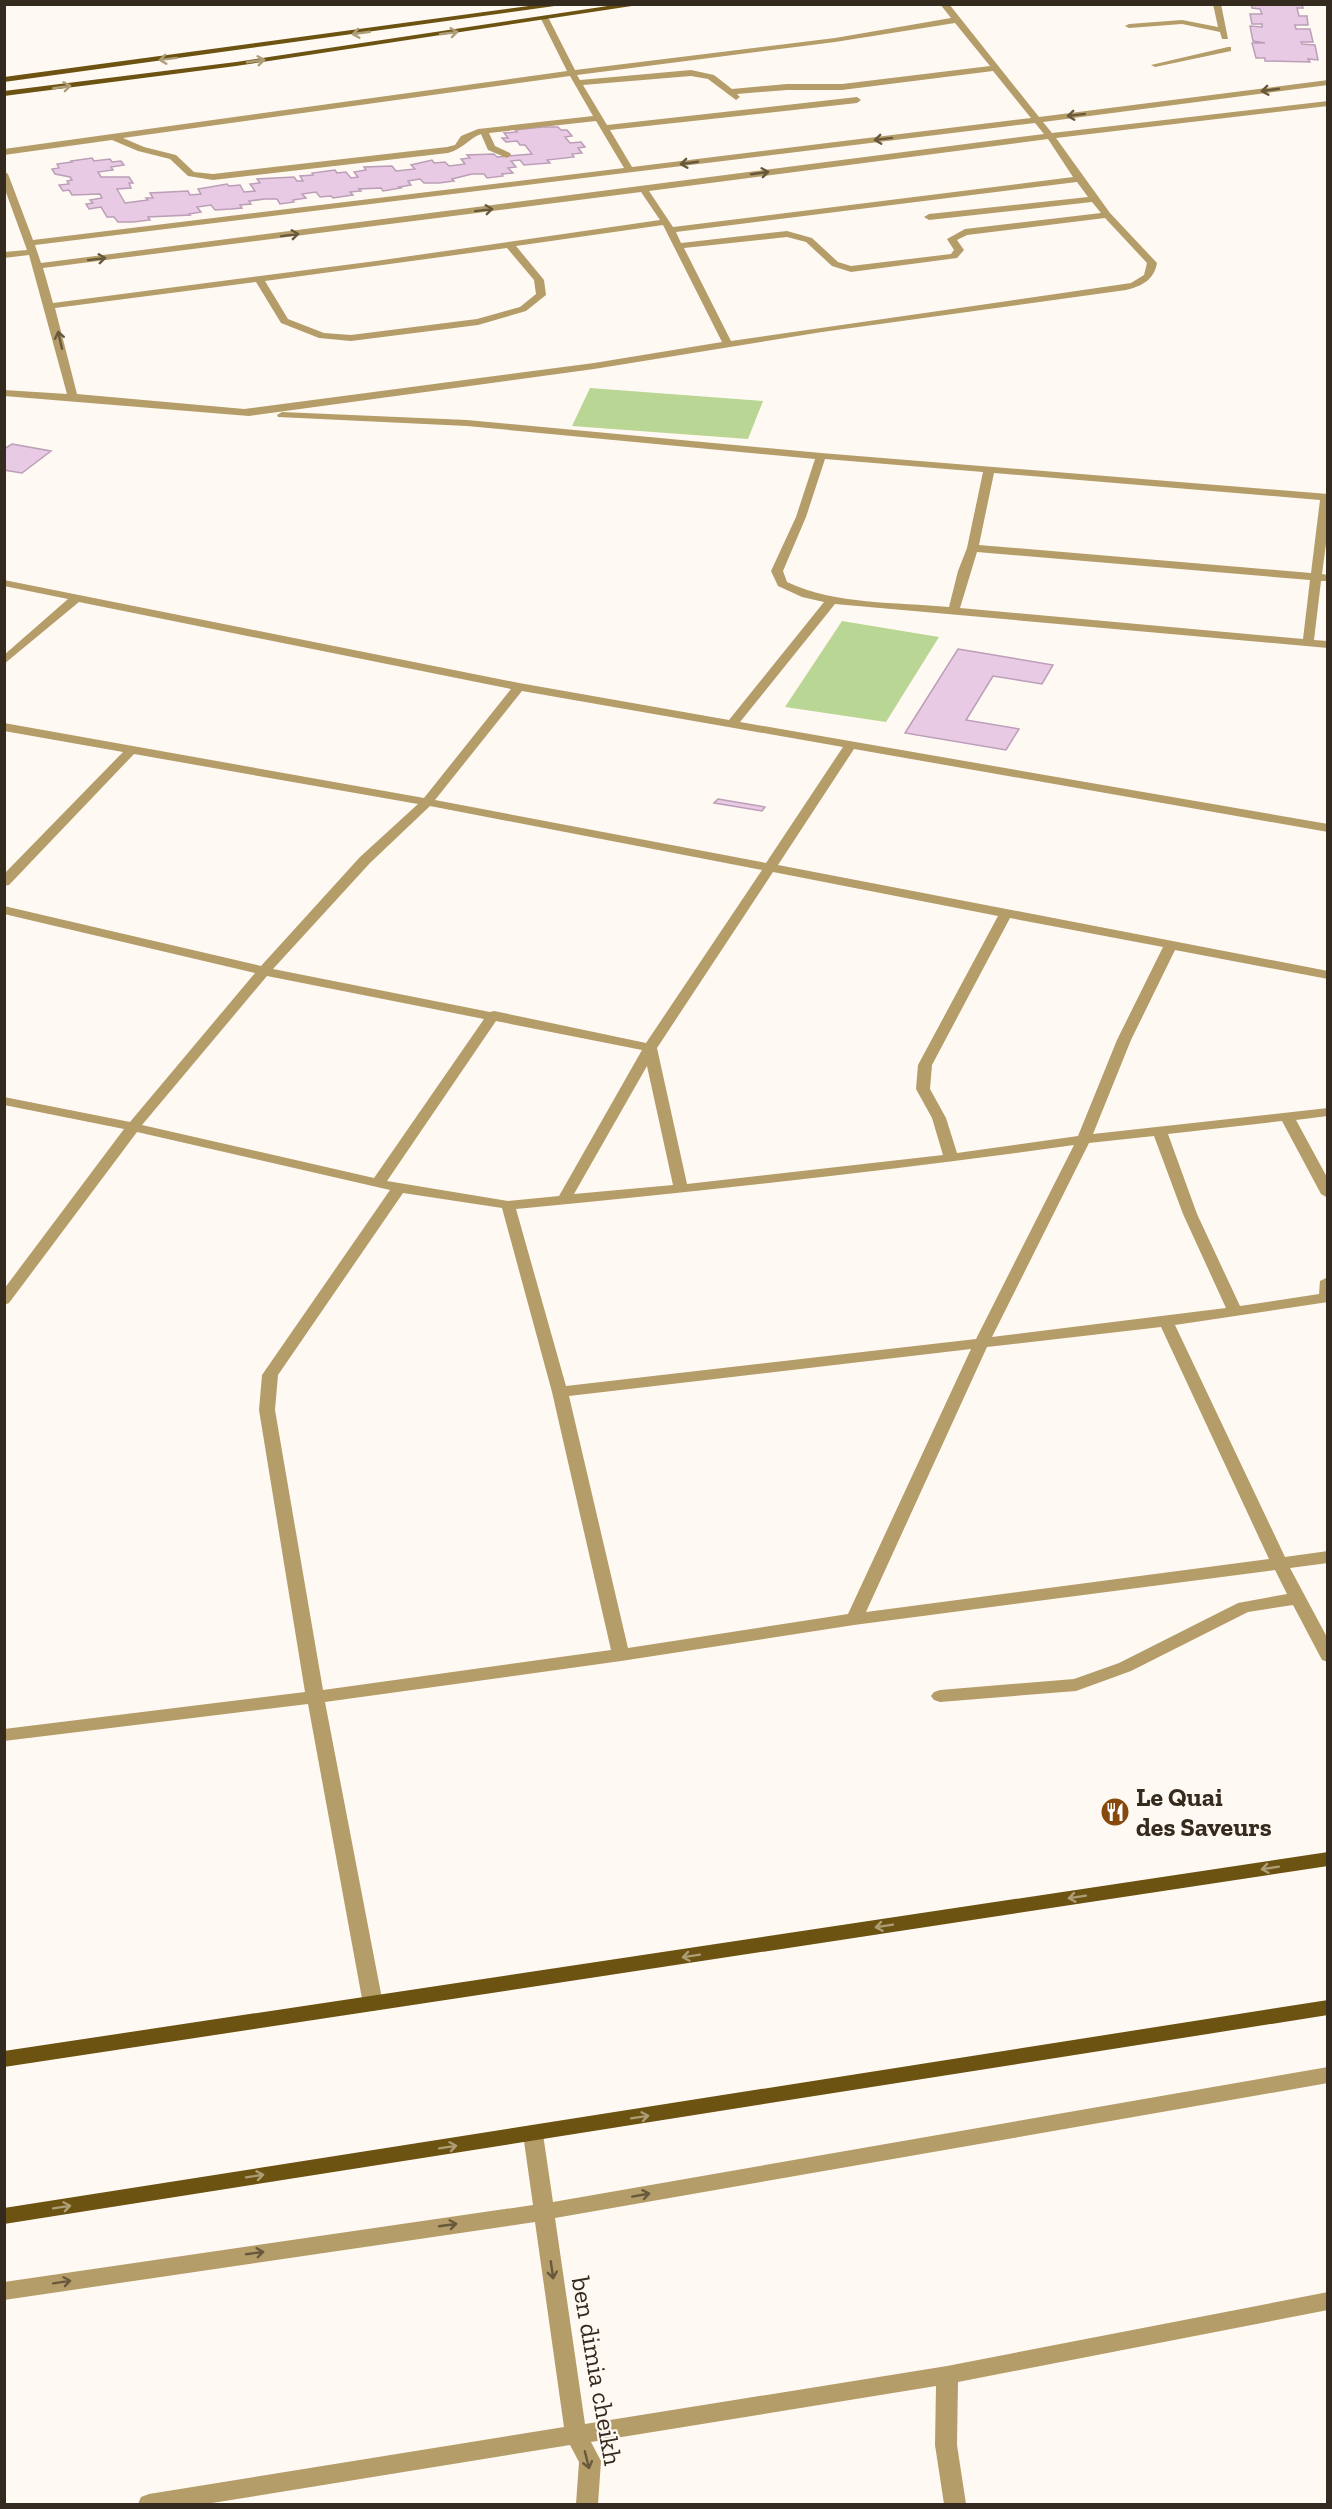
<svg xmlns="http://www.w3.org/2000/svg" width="1332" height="2509" font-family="'Zilla Slab',serif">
<rect width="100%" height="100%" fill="#fff9f3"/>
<path fill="#bad694" d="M590,388L763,401L748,439L572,426Z
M842,621L939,637L886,722L785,707Z"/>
<path fill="#e9cae4" stroke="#bb9eb7" stroke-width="1.5" d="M1251,4H1302L1303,8H1297L1299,16H1307L1308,25H1295L1296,29H1310L1313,42H1301L1302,44L1315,45L1318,60L1308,59L1310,62L1265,61V58H1256L1252,43H1265L1253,41L1250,26L1262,27V24H1252L1250,14H1262L1260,9L1252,8Z
M542,127H558L561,130H567L572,136L565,137L570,143L581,142L585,147L578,148L582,153L572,154L574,157L547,160L550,163L524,165L520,160L511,161L516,167L508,168L513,173L502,174L503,176L487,178L484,174H472L452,179L454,181L439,183H424L420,179L408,181L411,185L399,187L401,188L383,191L381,188L359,189L361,191L350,192L353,195L333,198L331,196L320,197L316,192L302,194L306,198L293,200L294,202L280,204L277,199H265L249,201L251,204L240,205L242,208L231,209L215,210L211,205L197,207L201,212L189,214L190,215L148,217L150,220L133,222H118L114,217H107L101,207L89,209L86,204L93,203L90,200L102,198L100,194L72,195L69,190L63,191L59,185L69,184L67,181L72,180L70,177L55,174L52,169L59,168L57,164L72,162L71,161L92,158L94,161L110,159L112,162L121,161L124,165L111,167L113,170L98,172L101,177H129L133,183H129L131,188L117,189L125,203L148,200L146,198H153L150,193L188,191L190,195L201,194L198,189L227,184L229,186L240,185L244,192L255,191L250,184L260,183L257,179L294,177L297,181H303L300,176L313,175L312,173L335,170L337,173L346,172L351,178L358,177L354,172L366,170L364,167L392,166L396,171L415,169L411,165L432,160L434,163L445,162L449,166L465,164L461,159L470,158L467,155L494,154L497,157L532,154L525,145H520L517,141L506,142L502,138H508L504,133L517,132L515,130Z
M12,444L51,451L22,473L4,470V449Z
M958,649L1053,665L1042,684L993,676L966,720L1019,729L1006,750L905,733Z
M718,799L765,807L762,811L714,803Z"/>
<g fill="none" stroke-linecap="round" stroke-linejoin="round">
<path fill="#b59d69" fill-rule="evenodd" d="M940,4H949L1039,117L1328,80V85L1043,122L1052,133L1328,101V106L1056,138L1110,213L1157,263C1154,280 1142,286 1126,290L822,332L594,369L249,416L4,396V390L67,394L29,255L4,258V252L27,250L4,187V171L8,174L33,240L624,168L596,121L489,133L495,146L510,153L511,155L507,158L488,150L481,134C468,139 463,149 448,153L213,180L188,176L170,159L138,151L112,140L4,155V149L567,71L541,19L545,17L549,19L575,70L835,38L951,18ZM955,23L990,66L842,84H787L732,89L714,75L691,70L580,80L577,75L835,42ZM993,71L1031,118L632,167L610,130L857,103L861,100L857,97L607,125L583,85L691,76L708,79L736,100L740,97L737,94L787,90H842ZM570,76L593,116L478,129L461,136L455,145L447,147L213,174L194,172L176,155L144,147L123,138ZM1035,123L1044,134L41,263L35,245ZM1048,139L1073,177L673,227L649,191ZM1077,182L1088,197L929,214L924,217L929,220L1092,202L1101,213L965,229L947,239L954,250L951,254L851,266L838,262L812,238L787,231L681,243L676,232ZM641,192L660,220L376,261L53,303L43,268ZM1105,218L1147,263L1144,275L1131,283L731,341L684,248L787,237L806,242L832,266L851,272L957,258L964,250L957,240L967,235ZM663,225L722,342L594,363L244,409L77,394L55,308L256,282L281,323L319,338L351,341L478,325L526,311L546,295L544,280L516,246ZM507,248L534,280L536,294L520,307L477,319L351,335L324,333L288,319L265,281Z
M1213,4H1221L1228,39H1222L1220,32L1182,24L1129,28L1125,26L1129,24L1182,20L1218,27Z
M1228,47H1231V51L1155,67L1151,65Z
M282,412L467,420L821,453L1328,494V529L1322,574L1328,575V581H1321L1314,640L1328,641V648L835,604L740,722L1328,824V832L854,749L778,865L1328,971V979L1175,950L1131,1040L1093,1134L1328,1108V1116L1296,1120L1328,1179V1198L1321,1194L1282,1121L1168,1134L1197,1214L1240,1306L1319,1294L1320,1281L1328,1277V1302L1175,1325L1285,1557L1328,1551V1563L1290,1568L1328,1639V1662L1322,1660L1293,1605L1248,1612L1131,1671L1076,1691L940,1702L934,1700L931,1696L934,1692L940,1690L1074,1679L1119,1663L1238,1603L1287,1594L1275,1570L854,1625L621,1661L325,1702L383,2004L380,2009L373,2011L366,2009L363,2004L308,1704L4,1741V1729L305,1692L259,1410L262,1375L390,1190L137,1132L9,1303L4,1305V1289L124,1129L4,1105V1097L130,1122L255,973L4,914V906L261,966L360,857L418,804L134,754L9,885L4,886V874L123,752L4,731V723L424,798L511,689L79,602L4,664V655L68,599L4,586V580L519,683L729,720L824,602L802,597L778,586L771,571L796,517L815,459L467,426L278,417L277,415ZM825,459L983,472L967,548L958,571L949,607C896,602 836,605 787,582L783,571L806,517ZM994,473L1320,500L1311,573L979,545ZM977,552L1310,580L1303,639L960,608ZM522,691L843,747L766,863L435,800ZM430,806L762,870L646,1043L494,1011L490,1012L273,969L370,863ZM773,872L998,916L918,1065L916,1089L932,1118L943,1155L687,1184L657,1048ZM1010,918L1163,947L1117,1040L1078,1136L957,1153L946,1118L930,1089L932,1065ZM267,976L484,1019L374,1178L142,1125ZM496,1021L642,1050L559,1196L508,1201L387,1181ZM647,1066L673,1185L574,1194ZM1154,1136L1183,1214L1226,1308L992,1337L1089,1143ZM1074,1145L976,1339L566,1386L516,1209C703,1191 889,1171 1074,1145ZM403,1193L502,1208L552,1392L611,1650L323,1690L275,1410L278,1375ZM1161,1327L1269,1559L866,1612L987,1347ZM971,1349L848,1614L628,1648L569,1396Z
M1328,2067V2083L555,2218L585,2424L947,2366L1328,2292V2310L958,2382L957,2445L966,2504H944L935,2445L936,2386L591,2442L601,2461L598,2504H576L579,2462L570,2445L206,2504H138L141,2497L149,2494L564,2427L535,2222L4,2300V2282L533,2205L523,2134L526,2128L533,2126L540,2128L543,2134L553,2202Z"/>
<path fill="#6c5312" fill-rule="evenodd" d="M544,4H569L4,82V77Z
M621,4H645L236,66L4,96V91L236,62Z
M1328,1852V1866L4,2067V2051Z
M1328,2000V2015L4,2224V2208Z"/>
</g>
<defs><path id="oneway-shaft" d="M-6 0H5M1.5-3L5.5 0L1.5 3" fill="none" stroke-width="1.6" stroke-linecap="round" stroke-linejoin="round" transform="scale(1.5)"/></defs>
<g stroke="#ae9e77">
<use href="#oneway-shaft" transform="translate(361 33) rotate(172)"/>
<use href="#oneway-shaft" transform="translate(449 33) rotate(-8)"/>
<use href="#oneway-shaft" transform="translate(168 59) rotate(173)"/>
<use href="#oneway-shaft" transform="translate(256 61) rotate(-8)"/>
<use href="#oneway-shaft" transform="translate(62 87) rotate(-8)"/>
<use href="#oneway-shaft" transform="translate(1270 1868) rotate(171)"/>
<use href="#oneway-shaft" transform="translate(1077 1897) rotate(171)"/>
<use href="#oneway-shaft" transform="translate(884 1926) rotate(171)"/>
<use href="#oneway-shaft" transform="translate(691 1956) rotate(171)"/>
<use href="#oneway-shaft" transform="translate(640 2117) rotate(-9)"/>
<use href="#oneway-shaft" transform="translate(448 2147) rotate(-9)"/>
<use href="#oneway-shaft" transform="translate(255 2176) rotate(-9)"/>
<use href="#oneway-shaft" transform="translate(62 2207) rotate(-9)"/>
</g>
<g stroke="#68583c">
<use href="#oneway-shaft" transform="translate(1270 90) rotate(172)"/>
<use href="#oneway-shaft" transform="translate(1076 115) rotate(173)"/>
<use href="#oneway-shaft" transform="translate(883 139) rotate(173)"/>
<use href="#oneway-shaft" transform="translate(689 163) rotate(172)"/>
<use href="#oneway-shaft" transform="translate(760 173) rotate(-8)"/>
<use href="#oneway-shaft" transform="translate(484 210) rotate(-7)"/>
<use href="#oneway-shaft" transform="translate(290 235) rotate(-7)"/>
<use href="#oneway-shaft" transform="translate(97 259) rotate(-7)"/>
<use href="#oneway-shaft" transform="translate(60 340) rotate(-103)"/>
<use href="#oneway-shaft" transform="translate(641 2195) rotate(-10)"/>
<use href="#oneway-shaft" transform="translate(448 2225) rotate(-8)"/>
<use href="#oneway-shaft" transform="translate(255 2253) rotate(-8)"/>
<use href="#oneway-shaft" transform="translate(552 2270) rotate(82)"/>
<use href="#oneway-shaft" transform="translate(62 2282) rotate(-9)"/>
<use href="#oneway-shaft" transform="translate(587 2460) rotate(76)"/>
</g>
<defs>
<g id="restaurant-disc" transform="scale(1.5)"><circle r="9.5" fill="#87490b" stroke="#fff9f3"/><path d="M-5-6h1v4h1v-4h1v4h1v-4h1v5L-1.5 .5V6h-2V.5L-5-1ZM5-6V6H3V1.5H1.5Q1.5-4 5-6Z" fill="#fff"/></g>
</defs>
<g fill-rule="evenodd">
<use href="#restaurant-disc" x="1115" y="1812"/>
</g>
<g text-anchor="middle" stroke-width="4.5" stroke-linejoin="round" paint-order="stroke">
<g font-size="26" font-weight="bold" fill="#342a1e" stroke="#fff9f3" text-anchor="start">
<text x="1136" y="1806">Le Quai<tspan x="1136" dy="30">des Saveurs</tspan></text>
</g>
<g font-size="26" fill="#342a1e" stroke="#fff9f3">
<text transform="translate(597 2371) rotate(80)" y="9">ben dimia cheikh</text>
</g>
</g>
<rect width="1332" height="2509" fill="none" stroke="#342a1e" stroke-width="12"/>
</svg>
